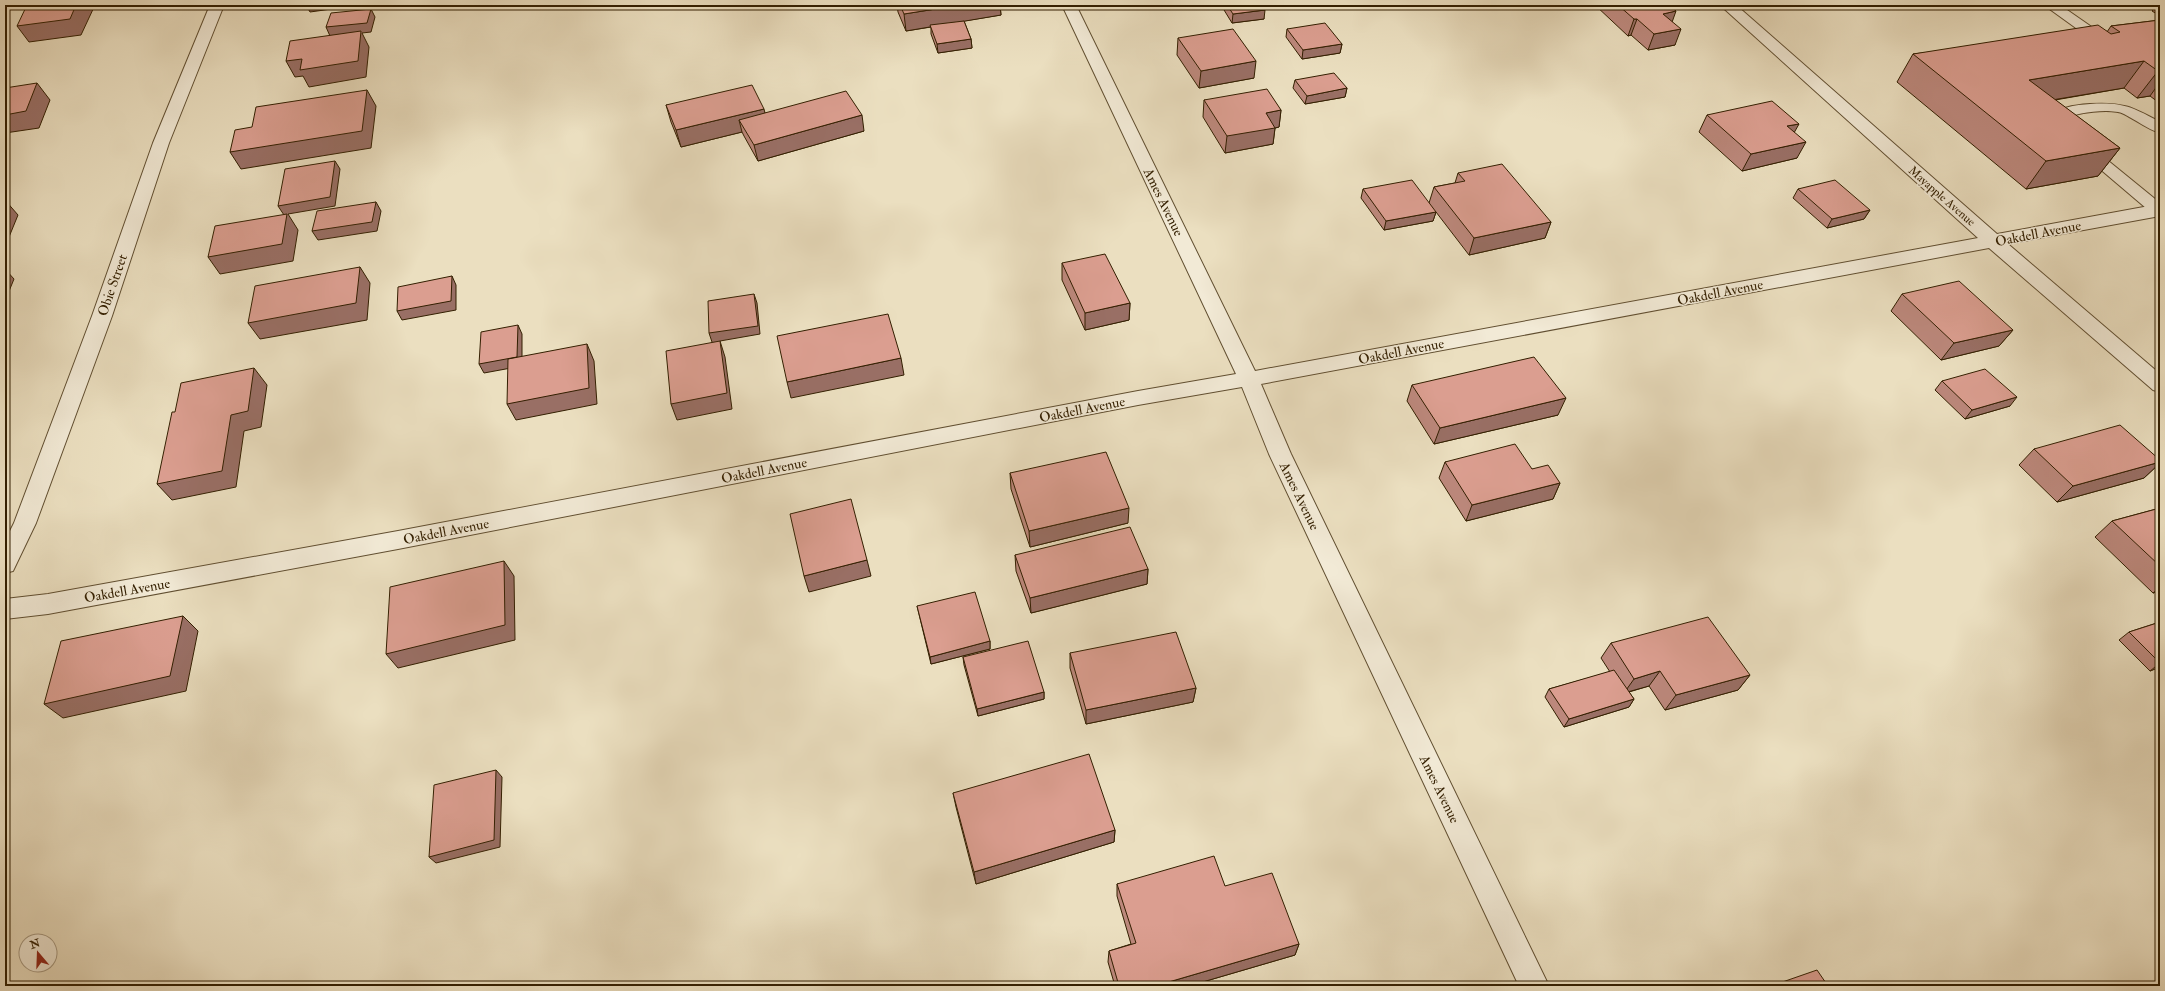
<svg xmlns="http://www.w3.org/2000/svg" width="2165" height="991" font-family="'IM FELL Double Pica',serif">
<rect width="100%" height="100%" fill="#ebdfc0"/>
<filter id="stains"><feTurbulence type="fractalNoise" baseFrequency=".005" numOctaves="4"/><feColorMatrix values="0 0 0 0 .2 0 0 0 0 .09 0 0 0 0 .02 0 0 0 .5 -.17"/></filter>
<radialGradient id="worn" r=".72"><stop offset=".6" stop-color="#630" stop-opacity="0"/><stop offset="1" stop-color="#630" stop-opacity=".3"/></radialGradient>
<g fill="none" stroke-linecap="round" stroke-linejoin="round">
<g stroke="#614f31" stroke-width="2">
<path id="service" d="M2044,5H2060L2096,30L2158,40L2160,42V52L2149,46L2087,36Z
M2090,104C2123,102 2132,107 2160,122V133C2147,129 2136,120 2124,114C2111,108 2075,112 2063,120L2067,128L2064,131H2054L2048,119C2056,107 2076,105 2090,104Z
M2085,144L2090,146L2160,203V215L2153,214L2080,152L2077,149L2080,146Z"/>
</g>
<g stroke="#614f31" stroke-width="2">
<path id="minor" d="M210,5H224L169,143L112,316L36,523L13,571L5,573V541L14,523L92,316L153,143Z
M1062,5H1076L1255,371L1978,238L1720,5H1736L1997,234L2160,204V216L2008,244L2160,374V392L2153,390L1989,248L1261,384L1291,454L1549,986H1519L1269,454L1242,387L1138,405L398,549L48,614L5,619V599L48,594L398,531L1138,391L1236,374Z"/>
</g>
<use href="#service" fill="#f2ead6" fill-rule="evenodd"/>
<use href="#minor" fill="#f2ead6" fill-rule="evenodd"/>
</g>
<path fill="#bc887c" stroke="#331f01" d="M897,5H1002H1000L1001,15L964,21L971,39L972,48L938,53L931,34V27L906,31L898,12Z
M1221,5H1268L1262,6L1264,19L1232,23Z
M1595,5H1669L1672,21L1675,45L1648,50L1631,35L1628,36Z
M2157,5H2160V16L2152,11Z
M2160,20V102H2158L2150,96L2137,98L2124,88L2055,100L2120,148L2098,176L2026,189L1897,82L1913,54L2107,32L2111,26Z
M1287,29L1342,44L1340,53L1302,59L1286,37Z
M1178,38L1254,78L1199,88L1177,55Z
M1295,80L1347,88L1345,97L1305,104L1293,88Z
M1204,100L1281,110L1279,127L1275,128L1273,144L1225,153L1203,117Z
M666,105L765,113L864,131L758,161L744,136L742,132L681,147L671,122Z
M1707,115L1794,132L1797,158L1742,171L1699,132Z
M1458,173L1551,222L1545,238L1469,255L1436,212L1433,221L1384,230L1361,198L1363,189L1429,203L1434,187L1455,183Z
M1798,189L1870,210L1864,219L1827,228L1793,198Z
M1062,263L1130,303L1129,320L1085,330L1062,280Z
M1902,294L2013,330L1999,346L1941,360L1891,311Z
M1942,381L2010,406L1965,419L1935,390Z
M1412,385L1558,415L1434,444L1407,401Z
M2034,449L2160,460V463L2144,478L2057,502L2019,465Z
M1445,462L1532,469L1560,483L1553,499L1466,521L1439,478Z
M1010,473L1128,523L1030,547L1011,489Z
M2160,508V591L2153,593L2095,537L2112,521Z
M1015,555L1148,569L1147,584L1031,613L1016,571Z
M917,606L990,641V649L931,664Z
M2160,622V667L2150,671L2119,640L2129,632Z
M1611,643L1750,675L1738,690L1665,710L1649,686L1629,692L1634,699L1629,707L1564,727L1545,697L1549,689L1610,672L1601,658Z
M1070,653L1196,688L1193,702L1086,724L1070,668Z
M963,657L1044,692V699L978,716L964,665Z
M953,793L1115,830L1114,842L976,884L956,807Z
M1117,884L1225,886L1299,944L1295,955L1189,986H1115L1108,962L1109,951L1131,944L1117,896Z"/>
<path fill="#996f65" stroke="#331f01" d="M5,5H12L5,20Z
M76,5H95L81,35L29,42L17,26Z
M306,5H360L310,12Z
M961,5H1002H1000L1001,15L906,31L904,14Z
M371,9L375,17L371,32L362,33L369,47L366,77L309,87L303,76L295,77L286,61L330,36L326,27Z
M1265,10L1264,19L1232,23L1233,14Z
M1676,11L1670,28L1663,14Z
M1634,19H1637L1631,35L1628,36Z
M1681,29L1675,45L1648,50L1654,34Z
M971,39L972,48L938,53L937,44Z
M1342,44L1340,53L1302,59L1303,50Z
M1256,61L1254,78L1199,88L1201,71Z
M2144,61L2124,88L2010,107L2029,80Z
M2160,70V82L2150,96L2137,98L2158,71Z
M37,83L50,100L39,128L5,133V115Z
M1347,88L1345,97L1305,104L1307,96Z
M367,90L376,106L371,148L241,169L230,152Z
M764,109L768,125L739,120L742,132L681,147L676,130Z
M1281,110L1279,127L1275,128L1273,144L1225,153L1227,136L1266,113Z
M862,115L864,131L758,161L754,145Z
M1799,124L1790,140L1787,126Z
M1806,142L1797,158L1742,171L1751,154Z
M2120,148L2098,176L2026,189L2046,161Z
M335,161L340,169L335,206L288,214L298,230L293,261L220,274L208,257L284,215L278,206Z
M5,200L18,215L9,237L5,238Z
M376,202L381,211L377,231L318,240L312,231Z
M1870,210L1864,219L1827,228L1832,219Z
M1436,212L1433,221L1384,230L1386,221Z
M1551,222L1545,238L1469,255L1474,238Z
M360,267L370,283L367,320L260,339L248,323Z
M5,269L14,279L5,301Z
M452,276L456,285V310L402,320L397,311Z
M754,294L757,303L760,334L720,341L725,357L732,409L677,420L671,404L712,342L709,333Z
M1130,303L1129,320L1085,330V313Z
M518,325L522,334V366L484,373L479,364Z
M2013,330L1999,346L1941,360L1954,343Z
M587,344L594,361L597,404L516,420L507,404Z
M901,358L904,375L791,398L787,382Z
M254,368L267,385L261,427L244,431L236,487L172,500L157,484L231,415Z
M2017,397L2010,406L1965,419L1972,410Z
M1566,398L1558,415L1434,444L1440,428Z
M2160,462V463L2144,478L2057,502L2073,486Z
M1560,483L1553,499L1466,521L1472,505Z
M1129,508L1128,523L1030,547L1029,531Z
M867,560L871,576L809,592L804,576Z
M504,561L514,576L515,640L398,668L386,654Z
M1148,569L1147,584L1031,613L1030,598Z
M2160,587V591L2153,593Z
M183,616L198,631L186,691L63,718L44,704Z
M990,641V649L931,664L930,657Z
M2160,663V667L2150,671Z
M1660,671L1649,686L1624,693L1634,679Z
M1750,675L1738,690L1665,710L1676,695Z
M1196,688L1193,702L1086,724V710Z
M1044,692V699L978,716L977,709Z
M1634,699L1629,707L1564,727L1569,719Z
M496,770L502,777L500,847L436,863L429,857Z
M1115,830L1114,842L976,884L974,872Z
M1299,944L1295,955L1189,986H1155Z"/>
<path fill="#db9e90" stroke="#331f01" d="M27,5H76L70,19L17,26Z
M900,5H961L904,14Z
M1227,5H1261L1265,10L1233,14Z
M1618,5H1669L1676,11L1663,14L1681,29L1654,34L1637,19H1634Z
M371,9L367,23L326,27L331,13Z
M2160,20V70L2158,71L2144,61L2029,80L2120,148L2046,161L1913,54L2098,25L2111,34L2120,32L2111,26Z
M964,21L971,39L937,44L930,25Z
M1325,23L1342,44L1303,50L1287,29Z
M1233,29L1256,61L1201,71L1178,38Z
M361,31L358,61L300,70L302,59L286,61L290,41Z
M1334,73L1347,88L1307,96L1295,80Z
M37,83L26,111L5,115V88Z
M752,85L764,109L676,130L666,105Z
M1267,89L1281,110L1266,113L1275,128L1227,136L1204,100Z
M367,90L362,131L230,152L235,130L252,127L256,107Z
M846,91L862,115L754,145L739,120Z
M1772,101L1799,124L1787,126L1806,142L1751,154L1707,115Z
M335,161L330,197L278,206L285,169Z
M1502,164L1551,222L1474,238L1434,187L1465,181L1458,173Z
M1412,180L1436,212L1386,221L1363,189Z
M1835,180L1870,210L1832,219L1798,189Z
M376,202L372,222L312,231L317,211Z
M287,214L282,244L208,257L215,226Z
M1105,254L1130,303L1085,313L1062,263Z
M360,267L356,303L248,323L255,286Z
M452,276L451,301L397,311L398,287Z
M1959,281L2013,330L1954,343L1902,294Z
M754,294L758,326L709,333L708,301Z
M888,314L901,358L787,382L777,336Z
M518,325L517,357L479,364L481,332Z
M720,341L727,393L671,404L666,351Z
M587,344L589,388L507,404L508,359Z
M1534,357L1566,398L1440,428L1412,385Z
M254,368L248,411L231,415L222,471L157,484L172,412H175L181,383Z
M1985,369L2017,397L1972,410L1942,381Z
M2120,425L2160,460V462L2073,486L2034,449Z
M1515,444L1532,469L1548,465L1560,483L1472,505L1445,462Z
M1106,452L1129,508L1029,531L1010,473Z
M851,499L867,560L804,576L790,514Z
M2160,508V566L2112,521Z
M1130,527L1148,569L1030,598L1015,555Z
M504,561L505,625L386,654L390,587Z
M975,592L990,641L930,657L917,606Z
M183,616L170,676L44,704L61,641Z
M1708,617L1750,675L1676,695L1660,671L1634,679L1611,643Z
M2160,622V663L2129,632Z
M1176,632L1196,688L1086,710L1070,653Z
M1028,641L1044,692L977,709L963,657Z
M1614,670L1634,699L1569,719L1549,689Z
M1089,754L1115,830L974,872L953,793Z
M496,770L494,840L429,857L434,785Z
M1214,856L1225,886L1272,873L1299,944L1155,986H1119L1109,951L1136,943L1117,884Z
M1817,970L1828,986H1771Z
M1845,984L1847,986H1839Z"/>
<g text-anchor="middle" stroke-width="3" stroke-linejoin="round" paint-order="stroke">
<g font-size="12" fill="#331f01" stroke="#f2ead6">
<text transform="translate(1942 196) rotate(41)" y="4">Mayapple Avenue</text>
</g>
<g font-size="14" fill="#331f01" stroke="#f2ead6">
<text transform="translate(1164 202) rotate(64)" y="5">Ames Avenue</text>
<text transform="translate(2038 233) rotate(-11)" y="5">Oakdell Avenue</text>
<text transform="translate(112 285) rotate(-71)" y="5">Obie Street</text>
<text transform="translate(1720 292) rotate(-11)" y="5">Oakdell Avenue</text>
<text transform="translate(1401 351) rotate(-11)" y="5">Oakdell Avenue</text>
<text transform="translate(1082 409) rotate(-11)" y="5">Oakdell Avenue</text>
<text transform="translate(764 470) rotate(-11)" y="5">Oakdell Avenue</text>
<text transform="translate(1300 496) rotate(64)" y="5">Ames Avenue</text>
<text transform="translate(446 531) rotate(-11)" y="5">Oakdell Avenue</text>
<text transform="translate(127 590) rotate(-10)" y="5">Oakdell Avenue</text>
<text transform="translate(1440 789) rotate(64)" y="5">Ames Avenue</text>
</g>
</g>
<rect width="2165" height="991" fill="none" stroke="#ebdfc0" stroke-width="20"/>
<rect x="6" y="6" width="2153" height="979" fill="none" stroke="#331f01" stroke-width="2"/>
<rect x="10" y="10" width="2145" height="971" fill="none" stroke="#331f01"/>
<g transform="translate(38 953) rotate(341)"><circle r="19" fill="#f2ead6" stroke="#a69981"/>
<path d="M0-3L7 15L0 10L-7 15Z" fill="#8f2418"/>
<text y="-6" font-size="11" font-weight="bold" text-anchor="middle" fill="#331f01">N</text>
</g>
<rect width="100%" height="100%" filter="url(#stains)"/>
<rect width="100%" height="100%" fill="url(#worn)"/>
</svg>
